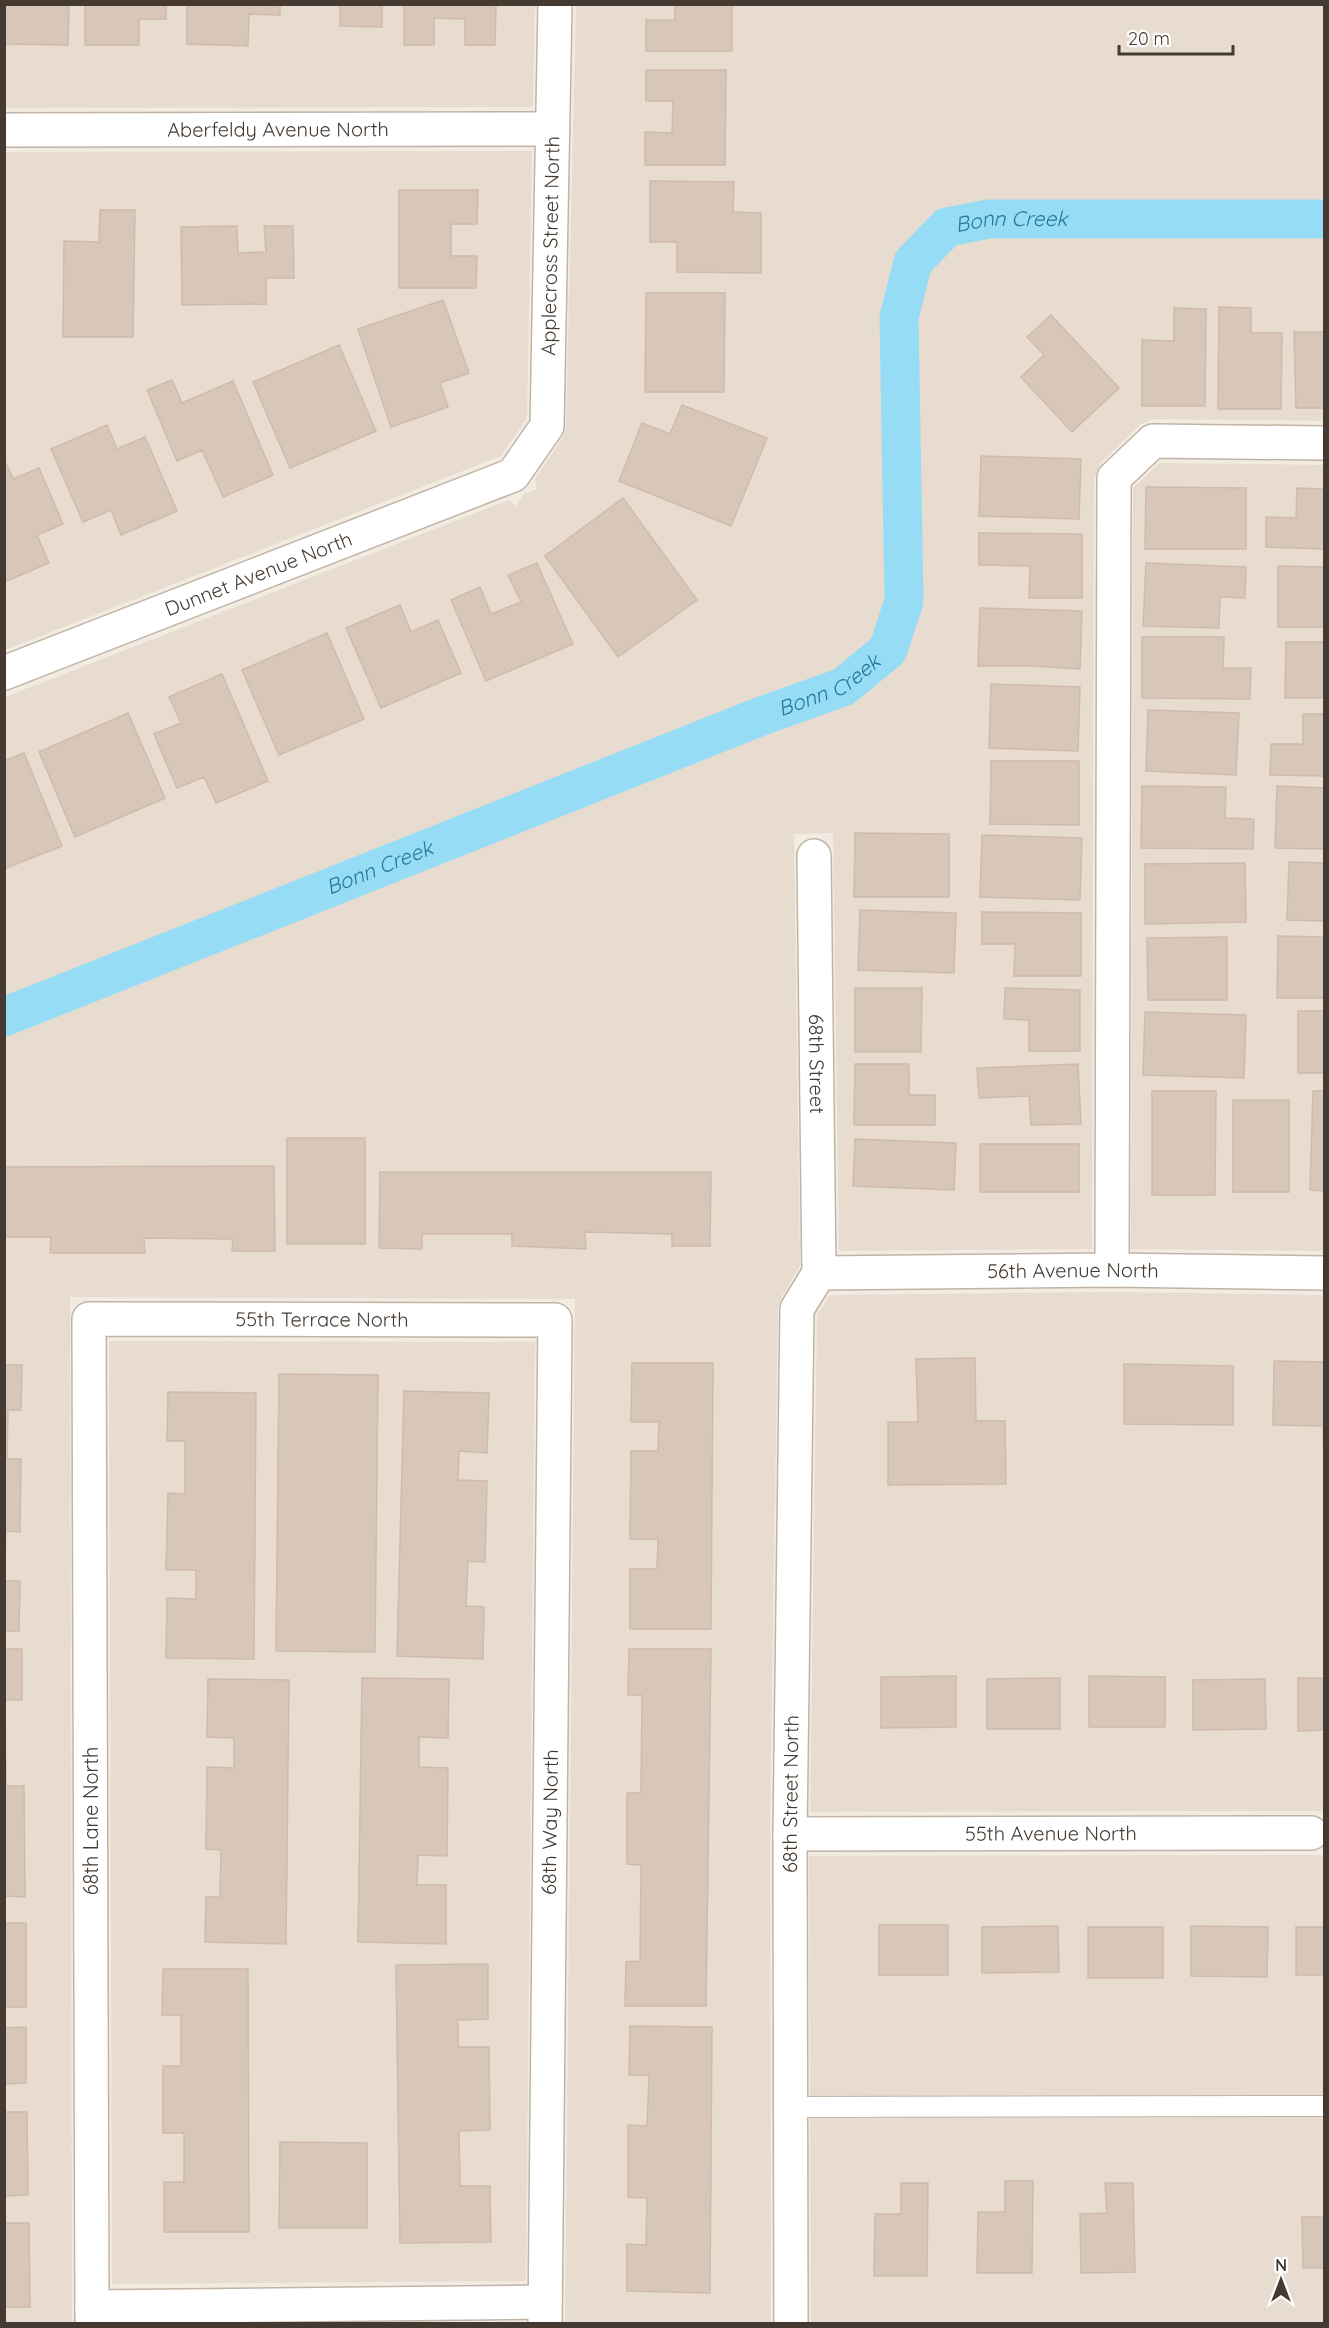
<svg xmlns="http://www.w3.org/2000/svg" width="1329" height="2328" font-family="Quicksand,sans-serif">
<rect width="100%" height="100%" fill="#f2ebe1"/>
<path fill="#e7dccf" d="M4,5H535L533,107L5,108Z
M576,5H1324V421L1153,419L1141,424L1102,461L1094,478L1092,1249L839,1251L833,833L794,834L800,1266L782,1296L778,1308L770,1812L771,2323H565L575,1299L70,1297L72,2323L5,2324V697L509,500L516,506L524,494L537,489L535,479L562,439L566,426Z
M532,151L527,418L501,456L5,650V152Z
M1160,463L1324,465V1251L1131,1249L1133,488Z
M1111,1292L1324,1295V1811L810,1812L817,1315L830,1295Z
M109,1341L535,1342L526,2281L112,2284Z
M1324,1855V2323H811L809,1856Z"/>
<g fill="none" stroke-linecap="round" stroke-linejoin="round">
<path stroke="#97dcf5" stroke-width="39" id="s1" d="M4,1017L759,717L843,687L888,650L904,601L899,317L913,262L947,227L989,219H1324"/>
</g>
<path fill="#d8c7b9" stroke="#d0bba9" stroke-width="1.5" d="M4,4H69L68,45L4,44Z
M85,4H166V19H139V45H85Z
M187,4H280V15L249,14L248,46L187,44Z
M340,4H382V27L340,26Z
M404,4H496L495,45H465V19L434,18V45H404Z
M675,4H732V51H646V20H675Z
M646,70H726L725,165H645V132L672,133L673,101H646Z
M650,181L734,182L733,212L761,213V273L677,272V242H650Z
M399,190H478L477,224H451V256H477L476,288H399Z
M100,210H135L133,337H63L64,241L99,242Z
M237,226L238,253L266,252L264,226H293L294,278H266V304L182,305L181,227Z
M646,293H725L724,392H645Z
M443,300L469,373L440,383L448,407L391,427L358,329Z
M1219,307L1251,308V333H1282L1281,409H1218Z
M1174,308L1206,309L1205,406H1142V340L1174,341Z
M1051,315L1119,388L1072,432L1021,377L1044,355L1027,337Z
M1294,332H1324V408H1296Z
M339,345L376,431L290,468L253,382Z
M172,380L182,403L233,381L273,475L223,497L202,450L177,461L147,390Z
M682,405L767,438L731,526L619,481L642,423L670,434Z
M107,425L117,449L145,437L177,511L121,535L111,510L83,522L51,449Z
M981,456L1081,459L1079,519L979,516Z
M4,459L13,479L39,468L63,524L37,535L49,563L4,582Z
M1146,487L1246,488V549H1145Z
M1297,488L1324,489V549L1266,547V517L1296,518Z
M623,498L697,600L618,657L545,556Z
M979,533L1082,534V598H1029L1030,566L979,565Z
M537,563L573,644L486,681L451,600L480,587L491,614L521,602L508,575Z
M1146,563L1246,567L1245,598L1220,597L1219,628L1143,626Z
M1278,566L1324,567V627H1278Z
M400,605L411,632L438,620L461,673L381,708L346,628Z
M980,608L1082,611L1080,669L1034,666H978Z
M327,633L364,719L279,755L242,670Z
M1142,637H1224L1223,668H1251L1250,699L1142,698Z
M1286,642H1324V698H1285Z
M222,674L268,781L216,803L204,777L177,788L154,734L181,723L169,697Z
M991,684L1080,687L1078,751L989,748Z
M1148,710L1239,713L1236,775L1146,771Z
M128,713L165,798L75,837L39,752Z
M1303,714H1324V776L1270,775L1271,744H1303Z
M24,753L62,846L4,869V761Z
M991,761H1079V825L990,824Z
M1142,786L1226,787L1225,818L1254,819L1253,849L1141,848Z
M1277,786L1324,788V849L1275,848Z
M855,833L949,834V897H854Z
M982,835L1082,838L1080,900L980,897Z
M1289,862L1324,863V921L1287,920Z
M1245,863L1246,922L1145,924V864Z
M860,910L956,913L954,973L858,970Z
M982,912L1081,913V976H1014L1015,944H982Z
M1278,936L1324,937V998H1277Z
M1227,937V1000H1148L1147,938Z
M855,988H922L921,1052H855Z
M1005,988L1080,990V1051H1029V1020L1004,1019Z
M1298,1011H1324V1073H1298Z
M1145,1012L1246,1015L1244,1078L1143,1075Z
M855,1064H909V1095H935V1125H854Z
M1078,1064L1081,1124L1031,1125L1029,1096L979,1098L977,1068Z
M1152,1091H1216L1215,1195H1152Z
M1313,1091H1324V1191L1310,1190Z
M1233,1100H1289V1192H1233Z
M287,1138H365V1244H287Z
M855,1139L956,1143L954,1190L853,1186Z
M980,1144H1079V1192H980Z
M274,1166L275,1251H232L233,1239L144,1238L145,1253H50L51,1237H4V1167Z
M380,1172H711L710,1246H672V1234L585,1232L586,1249L512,1246V1234H422V1249L379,1248Z
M975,1358L976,1421H1005L1006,1484L888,1485V1422H918L916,1359Z
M1274,1361L1324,1362V1459L1323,1426L1273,1425Z
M632,1363H713L711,1629H630V1569H657L658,1539H630L631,1451H658L659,1422H631Z
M1124,1364L1233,1366V1425L1124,1424Z
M4,1365H22L21,1410H8L7,1459H21L20,1532L6,1531L4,1580Z
M279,1374L378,1375L375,1652L276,1651Z
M404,1391L489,1393L487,1453L459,1451L458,1480L487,1481L485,1562L468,1561L466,1606L484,1607L483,1659L397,1656Z
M168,1392L256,1393L254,1659L166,1658L167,1598L196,1599V1570H166L168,1493L185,1494V1441H167Z
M4,1581H20L19,1631H4Z
M4,1649H22V1700H5L6,1786H24L25,1897L4,1896Z
M629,1649H711L706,2006H625L626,1962L640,1961L641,1865L627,1864V1793H641L642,1695H628Z
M956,1676V1727L881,1728V1677Z
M1089,1676L1165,1677V1727H1089Z
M362,1678L449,1679L448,1738L419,1737V1767L448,1768L447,1856L418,1855L417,1885H446V1944L358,1942Z
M1060,1678V1729H987V1679Z
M1298,1678H1324V1730L1298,1731Z
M208,1679L289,1680L286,1944L205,1942L206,1897H220L221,1850L206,1849L207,1767L234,1768V1738L207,1737Z
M1265,1679L1266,1729L1193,1730V1680Z
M4,1923H26V2007H4Z
M879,1925H948V1975H879Z
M1058,1926L1059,1972L982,1973V1927Z
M1191,1926L1268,1927L1267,1977L1191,1976Z
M1088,1927H1163V1978H1088Z
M1296,1927H1324V1975H1296Z
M488,1964V2019L458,2020V2047H489L490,2130L459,2131L460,2186H490L491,2242L400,2243L396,1965Z
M163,1969H248L249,2232H164V2182H184V2133H163V2066H181V2015H162Z
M630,2026L712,2027L710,2293L627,2291V2244L646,2245L647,2198L628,2197V2125L647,2126L649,2075H629Z
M26,2027V2083L4,2084V2028Z
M4,2112H27L28,2195L4,2196Z
M280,2142L367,2143V2228H279Z
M1005,2181H1033L1032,2273H977L978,2212H1005Z
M901,2183H928L927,2276H874L875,2214H901Z
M1105,2183H1133L1135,2272L1081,2273L1080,2214L1107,2213Z
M1302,2217H1324V2268H1303Z
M4,2223H29L30,2307H4Z"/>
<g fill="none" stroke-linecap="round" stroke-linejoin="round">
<g stroke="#c1b4a6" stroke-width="22">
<path id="lane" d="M791,2107L1324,2106"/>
</g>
<g stroke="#c1b4a6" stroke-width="36">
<g id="street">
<path id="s2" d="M4,130L552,129"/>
<path id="s3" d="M4,673L513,475L547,426L555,4"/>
<path id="s4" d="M814,856L819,1273"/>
<path d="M1112,1270L1114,478L1153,441L1324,443"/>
<path id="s5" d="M819,1273L1112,1270L1324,1273"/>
<path id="s6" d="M790,1834L1311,1833"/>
<path d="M92,2307L545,2302"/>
<path id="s7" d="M92,2324L89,1319L555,1320L545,2324"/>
<path id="s8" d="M791,2324L790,1834L797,1309L819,1273"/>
</g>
</g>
<use href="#lane" stroke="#fff" stroke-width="20"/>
<use href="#street" stroke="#fff" stroke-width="33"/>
</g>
<g text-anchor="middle" stroke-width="5" stroke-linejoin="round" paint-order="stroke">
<g font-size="20" fill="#443a32" stroke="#fff">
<text dy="7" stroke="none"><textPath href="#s2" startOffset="274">Aberfeldy Avenue North</textPath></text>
<text dy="7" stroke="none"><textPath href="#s3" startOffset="786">Applecross Street North</textPath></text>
<text dy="7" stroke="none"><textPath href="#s3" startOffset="273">Dunnet Avenue North</textPath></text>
<text dy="7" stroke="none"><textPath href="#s4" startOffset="208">68th Street</textPath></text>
<text dy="7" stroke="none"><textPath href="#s5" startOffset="254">56th Avenue North</textPath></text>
<text dy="7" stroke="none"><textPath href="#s7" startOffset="1238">55th Terrace North</textPath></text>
<text dy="7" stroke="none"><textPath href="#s8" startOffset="530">68th Street North</textPath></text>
<text transform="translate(91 1821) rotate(-90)" y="7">68th Lane North</text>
<text transform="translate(550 1822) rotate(-89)" y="7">68th Way North</text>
<text dy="7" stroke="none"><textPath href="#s6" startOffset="261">55th Avenue North</textPath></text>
</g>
<g font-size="21" font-style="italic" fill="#217a9d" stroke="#fff">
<text dy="7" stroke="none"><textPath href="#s1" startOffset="1466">Bonn Creek</textPath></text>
<text dy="7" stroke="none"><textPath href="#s1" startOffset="890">Bonn Creek</textPath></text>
<text dy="7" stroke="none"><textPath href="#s1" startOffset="404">Bonn Creek</textPath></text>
</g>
</g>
<rect width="1329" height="2328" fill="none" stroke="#443a32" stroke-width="12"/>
<g transform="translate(1281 2280)" stroke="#ffffff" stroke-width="4.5" paint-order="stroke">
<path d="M0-4.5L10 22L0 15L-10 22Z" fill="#443a32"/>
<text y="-9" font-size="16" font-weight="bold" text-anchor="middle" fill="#443a32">N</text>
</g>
<path d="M1119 45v9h114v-9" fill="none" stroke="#443a32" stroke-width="3"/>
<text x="1128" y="45" font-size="18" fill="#443a32" stroke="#ffffff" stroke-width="4.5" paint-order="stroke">20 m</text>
</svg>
